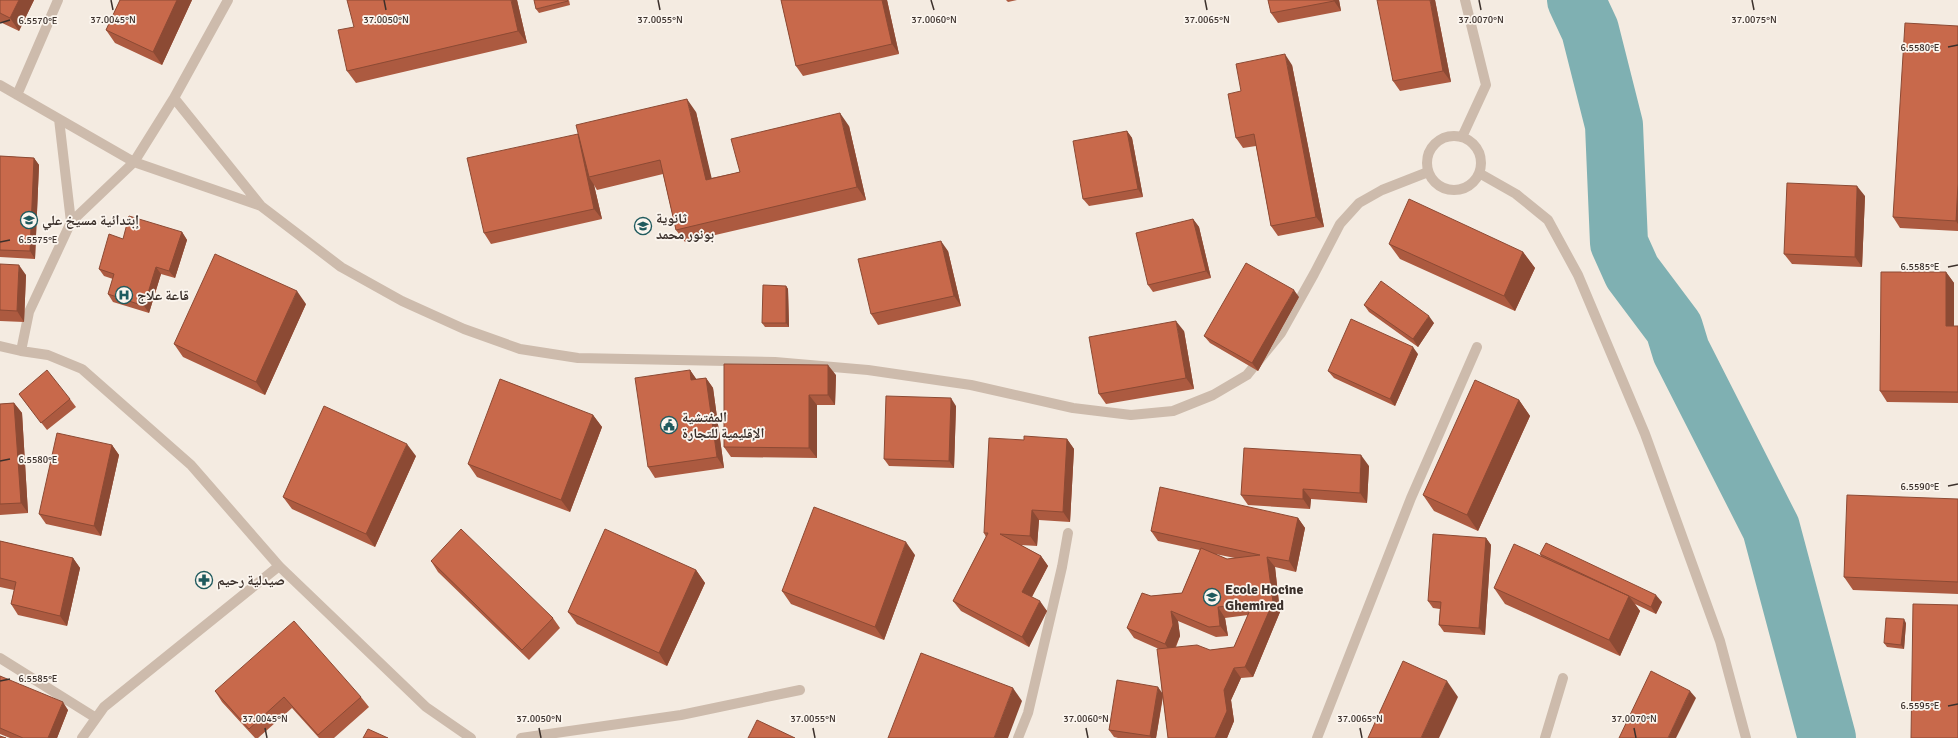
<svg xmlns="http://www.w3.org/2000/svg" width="1958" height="738" font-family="Signika,'Noto Naskh Arabic',sans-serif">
<rect width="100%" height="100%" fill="#f4ebe1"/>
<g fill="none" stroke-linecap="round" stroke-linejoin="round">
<path stroke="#7fb0b2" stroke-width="58" d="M1576,0L1590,30L1614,125L1619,243L1632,272L1674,328L1681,351L1771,528L1827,738"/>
<path stroke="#cdbbac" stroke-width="10" d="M521,738L681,715L800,690
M1317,738L1411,498L1477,347
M1545,738L1563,678"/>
<path stroke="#cdbbac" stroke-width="10" d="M0,85L134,162L174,98L228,0
M17,95L58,0
M174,98L261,206L341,267L402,301L464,329L520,349L578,358L775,362L868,370L971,385L1073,408L1131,415L1173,411L1213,395L1247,375L1281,333L1314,274L1340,224L1359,203L1382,190L1428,172
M59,119L71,222
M1427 163a27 27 0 1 1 54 0a27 27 0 1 1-54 0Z
M1462,137L1486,85L1465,0
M1479,173L1516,194L1548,220L1578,275L1645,434L1720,641L1746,738
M261,206L134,162L71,222L29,312L21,351L48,355L82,369L191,465L279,566L426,707L471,738
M0,346L21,351
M0,658L96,718
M82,738L104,707L279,566
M1018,738L1028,713L1062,567L1068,533"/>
</g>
<path fill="#ac5a40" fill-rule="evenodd" d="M0,0H34L19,31L0,22Z
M120,0H192L162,65L115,43L106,30Z
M517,0L527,43L356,83L347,71Z
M569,0L570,5L539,13L536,9Z
M781,0H887L899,54L803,76L796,66Z
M1006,0H1017L1008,2Z
M1268,0H1339L1341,11L1278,23L1271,13Z
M1435,0L1451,82L1400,91L1393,81Z
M1958,26V231L1900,228L1893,217Z
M1292,65L1324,227L1278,236L1271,226L1256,146L1243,148L1236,138L1241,91Z
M696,112L711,178L740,172L849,126L866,200L685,242L676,230L663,174L597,190L594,185L602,219L491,244L484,233L578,134L579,135Z
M1127,131L1132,138L1143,197L1089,206L1083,199Z
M0,156L34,158L39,165L35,259L0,257Z
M1865,196L1862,267L1792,264L1784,254Z
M1193,219L1199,227L1211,278L1153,292L1148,285Z
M182,232L187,240L175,278L161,274L149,313L113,302L108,294L113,279L104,276L99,269L123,239Z
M1389,244L1523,252L1535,268L1515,311L1400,259Z
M948,251L961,306L878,325L871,314Z
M0,264L26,275L24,322L0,321Z
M1946,272L1954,283V326H1958V403L1887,402L1880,391Z
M786,286L788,289L789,327H765L762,323Z
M1299,297L1258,371L1210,343L1204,336Z
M306,304L265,395L183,357L174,344Z
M1364,305L1434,323L1418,347L1369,312Z
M1184,331L1194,389L1106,404L1099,394Z
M1418,354L1395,406L1334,378L1328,371Z
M690,370L696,379L706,378L713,388L724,468L655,478L648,467Z
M836,375L835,405H817V458L731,457L724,447Z
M19,394L70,399L76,407L47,430Z
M1519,400L1530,416L1478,531L1434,511L1423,495Z
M14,403L22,413L28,513L0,515V404Z
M956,406L954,468L889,466L884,459Z
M593,415L602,427L570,512L477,477L468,464Z
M1067,439L1074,449L1070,522L1039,520L1037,546L1021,545L1041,556L1048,566L1032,597L1047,611L1029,647L961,611L953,601L986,537L984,533L1024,440Z
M112,445L119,455L101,536L46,524L39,514Z
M416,456L375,547L292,509L283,497Z
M1369,466L1367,503L1311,499L1310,509L1248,505L1241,495Z
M1958,499V594L1853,590L1844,577Z
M1298,518L1305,528L1296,572L1275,567L1280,612L1253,677L1241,678L1231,700L1234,721L1227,738H1168L1163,697L1156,738H1118L1114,737L1109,730L1162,693L1159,649L1134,638L1127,628L1151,596L1182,593L1200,550L1158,541L1151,531ZM1215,554L1235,558L1227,559ZM1248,615L1234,647L1210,650L1176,647L1180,636L1178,621L1216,637L1228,636L1225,618Z
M1486,538L1491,545L1485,635L1444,632L1439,625L1440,609L1433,608L1428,601Z
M0,541L73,558L80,568L67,626L18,615L11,604L14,590L0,587Z
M1540,554L1662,602L1656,614L1635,604L1640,611L1620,656L1505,604L1494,588L1541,556Z
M915,555L884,640L791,604L782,591Z
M431,561L553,618L560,628L529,660L438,572Z
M696,570L705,583L667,666L577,624L568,612Z
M1906,623L1904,649L1887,647L1884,643Z
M0,676L68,710L57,738H10L0,734Z
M215,691L361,697L369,707L334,738H319L292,708L258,738H255L222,702Z"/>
<path fill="#8c4a34" d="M19,0H34L19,31L10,18Z
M177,0H192L162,65L153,52Z
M511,0H517L527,43L518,31Z
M882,0H887L899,54L892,44Z
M1334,0H1339L1341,11L1334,1Z
M1430,0H1435L1451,82L1443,71Z
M1285,54L1292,65L1324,227L1316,217Z
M687,99L696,112L715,192L706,180Z
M840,113L849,126L866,200L857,187Z
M1127,131L1132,138L1143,197L1138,189Z
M578,134L585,144L589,177L594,185L602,219L594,209Z
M34,158L39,165L35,259L30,251Z
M1958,184V224L1956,221Z
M1857,186L1865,196L1862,267L1855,257Z
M1193,219L1199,227L1211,278L1206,271Z
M182,232L187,240L175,278L169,271Z
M941,241L948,251L961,306L954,296Z
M1523,252L1535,268L1515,311L1504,296Z
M19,265L26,275L24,322L17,311Z
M156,267L161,274L149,313L144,306Z
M1946,272L1954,283V337L1946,326Z
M786,286L788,289L789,327L786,323Z
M1294,290L1299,297L1258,371L1252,363Z
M297,291L306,304L265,395L256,382Z
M1429,316L1434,323L1418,347L1413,339Z
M1176,321L1184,331L1194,389L1186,378Z
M1413,347L1418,354L1395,406L1390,399Z
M828,365L836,375L835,405L828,395Z
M690,370L697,380H691Z
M706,378L713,388L724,468L717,457Z
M809,395L817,405V458L809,448Z
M951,398L956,406L954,468L949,461Z
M1519,400L1530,416L1478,531L1467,515Z
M14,403L22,413L28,513L21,503Z
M593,415L602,427L570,512L561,500Z
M1067,439L1074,449L1070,522L1063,512Z
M407,444L416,456L375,547L366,534Z
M112,445L119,455L101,536L94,526Z
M1361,455L1369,466L1367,503L1360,493Z
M1303,489L1311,499L1310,509L1303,499Z
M1032,510L1039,520L1037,546L1030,536Z
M1298,518L1305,528L1296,572L1289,561Z
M1486,538L1491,545L1485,635L1479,628Z
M906,542L915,555L884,640L875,627Z
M1041,556L1048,566L1029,602L1022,592Z
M1267,557L1275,567L1280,612L1253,677L1245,667Z
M73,558L80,568L67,626L60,616Z
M696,570L705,583L667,666L659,653Z
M1656,595L1662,602L1656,614L1651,607Z
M1629,596L1640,611L1620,656L1609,640Z
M1040,601L1047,611L1029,647L1022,637Z
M1218,607L1225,618L1228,636L1220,626Z
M1171,611L1178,621L1180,636L1172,654L1165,644Z
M1904,619L1906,623L1904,649L1901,645Z
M1234,668L1241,678L1231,700L1234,721L1227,738H1215L1224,690Z
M1447,681L1458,697L1439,738H1421Z
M1158,687L1163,694L1156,738H1151L1150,736Z
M1013,688L1022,701L1008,738H994Z
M1690,691L1696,698L1676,738H1668Z
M63,702L68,710L57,738H48Z"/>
<path fill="#c8694b" stroke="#8c4a34" d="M0,0H19L10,18L0,13Z
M120,0H177L153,52L106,30Z
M347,0H511L518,31L347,71L338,30L354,27Z
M534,0H567L568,1L536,9Z
M781,0H882L892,44L796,66Z
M1268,0H1334V1L1271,13Z
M1377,0H1430L1443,71L1393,81Z
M1905,23L1958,26V184L1956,221L1893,217Z
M1285,54L1316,217L1271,226L1254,134L1236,138L1228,94L1241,91L1236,64Z
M687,99L706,180L740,172L731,139L840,113L857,187L676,230L660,160L589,177L576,125Z
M1127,131L1138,189L1083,199L1073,141Z
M578,134L594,209L484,233L467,158Z
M0,156L34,158L30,251L0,250Z
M1787,183L1857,186L1855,257L1784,254Z
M1409,199L1523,252L1504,296L1389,244Z
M129,216L182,232L169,271L156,267L144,306L108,294L114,274L99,269L109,234L123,239Z
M1193,219L1206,271L1148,285L1136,233Z
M941,241L954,296L871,314L858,259Z
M215,254L297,291L256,382L174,344Z
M1246,263L1294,290L1252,363L1204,336Z
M0,264L19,265L17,311L0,310Z
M1881,272H1946V326H1958V392L1880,391Z
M1381,281L1429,316L1413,339L1364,305Z
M763,285L786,286V323H762Z
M1351,319L1413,347L1390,399L1328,371Z
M1176,321L1186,378L1099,394L1089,337Z
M724,364L828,365V395H809V448L724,447Z
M47,370L70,399L41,423L19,394Z
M690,370L691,380L706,378L717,457L648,467L635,378Z
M500,379L593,415L561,500L468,464Z
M1475,380L1519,400L1467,515L1423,495Z
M886,396L951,398L949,461L884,459Z
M14,403L21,503L0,504V404Z
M324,406L407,444L366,534L283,497Z
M57,433L112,445L94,526L39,514Z
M1024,436L1067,439L1063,512L1032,510L1030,536L1000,534L1041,556L1022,592L1040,601L1022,637L953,601L988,533H984L989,438L1024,440Z
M1244,448L1361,455L1360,493L1303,489V499L1241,495Z
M1160,487L1298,518L1289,561L1267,557L1273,602L1245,667L1234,668L1224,690L1227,711L1215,738H1168L1157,649L1197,645L1210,650L1234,647L1253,603L1218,607L1220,626L1209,627L1171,611L1173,625L1165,644L1127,628L1142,593L1151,596L1182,593L1201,548L1227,559L1260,555L1151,531Z
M1847,495L1958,499V582L1844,577Z
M814,507L906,542L875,627L782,591Z
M461,529L553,618L522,650L431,561Z
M605,529L696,570L659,653L568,612Z
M1433,534L1486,538L1479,628L1439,625L1441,602L1428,601Z
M0,541L73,558L60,616L11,604L16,582L0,578Z
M1546,543L1656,595L1651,607L1629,596L1540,554Z
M1514,544L1629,596L1609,640L1494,588Z
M1913,604L1958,605V738H1911Z
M1886,618L1904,619L1901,645L1884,643Z
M294,621L361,697L318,735L284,697L249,729L215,691Z
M921,653L1013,688L994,738H888Z
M1403,661L1447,681L1421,738H1368Z
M1651,671L1690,691L1668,738H1619Z
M0,676L63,702L48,738H23L0,728Z
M1117,680L1158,687L1150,736L1109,730Z
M757,720L795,738H748Z
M368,729L388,738H363Z
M0,736L6,738H0Z"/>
<path fill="none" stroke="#3b302b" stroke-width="1.5" d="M111,0L113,10M384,0L386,10M658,0L660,10M931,0L934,10M1205,0L1207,10M1479,0L1481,10M1752,0L1754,10M0,23L10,20M1948,47L1958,45M0,242L10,240M1948,267L1958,265M0,461L10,459M1948,486L1958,484M0,681L10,679M1948,706L1958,704M265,728L267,738M539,728L541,738M813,728L815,738M1086,728L1088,738M1360,728L1362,738M1634,728L1636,738"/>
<defs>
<g id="school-ring" transform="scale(0.9)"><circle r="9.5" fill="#fbf5ee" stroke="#1f5a5e" stroke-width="1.5"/><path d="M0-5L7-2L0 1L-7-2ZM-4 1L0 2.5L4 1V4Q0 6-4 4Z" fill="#1f5a5e"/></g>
<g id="hospital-ring" transform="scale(0.9)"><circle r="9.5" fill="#fbf5ee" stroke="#1f5a5e" stroke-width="1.5"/><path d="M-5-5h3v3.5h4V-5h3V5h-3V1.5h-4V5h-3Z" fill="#1f5a5e"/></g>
<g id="civic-ring" transform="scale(0.9)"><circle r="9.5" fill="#fbf5ee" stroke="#1f5a5e" stroke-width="1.5"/><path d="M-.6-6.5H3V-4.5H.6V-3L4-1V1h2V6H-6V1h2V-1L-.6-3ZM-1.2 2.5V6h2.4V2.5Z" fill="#1f5a5e"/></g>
<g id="pharmacy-ring" transform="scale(0.9)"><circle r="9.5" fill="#fbf5ee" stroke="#1f5a5e" stroke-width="1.5"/><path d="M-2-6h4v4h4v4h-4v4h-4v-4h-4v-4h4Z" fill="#1f5a5e"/></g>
</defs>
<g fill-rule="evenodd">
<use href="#school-ring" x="29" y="220"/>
<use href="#school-ring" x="643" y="226"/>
<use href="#hospital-ring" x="124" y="295"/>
<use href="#civic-ring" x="669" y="425"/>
<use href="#pharmacy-ring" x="204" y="580"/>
<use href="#school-ring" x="1212" y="597"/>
</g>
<g text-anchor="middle" stroke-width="3.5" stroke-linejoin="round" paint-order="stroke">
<g font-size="14" font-weight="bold" fill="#3b302b" stroke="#fbf5ee" text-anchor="start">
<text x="656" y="223">ثانوية<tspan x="656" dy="16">بونور محمد</tspan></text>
<text x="42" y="225">إبتدائية مسيخ علي</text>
<text x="137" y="300">قاعة علاج</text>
<text x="682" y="422">المفتشية<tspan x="682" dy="16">الإقليمية للتجارة</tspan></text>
<text x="217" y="585">صيدلية رحيم</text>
<text x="1225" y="594">Ecole Hocine<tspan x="1225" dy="16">Ghemired</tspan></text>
</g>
</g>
<g font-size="10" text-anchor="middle" fill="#3b302b" stroke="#fbf5ee" stroke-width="3.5" stroke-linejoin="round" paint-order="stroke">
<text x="113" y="23">37.0045°N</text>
<text x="386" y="23">37.0050°N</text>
<text x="660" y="23">37.0055°N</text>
<text x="934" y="23">37.0060°N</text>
<text x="1207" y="23">37.0065°N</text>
<text x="1481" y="23">37.0070°N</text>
<text x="1754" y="23">37.0075°N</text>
<text x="38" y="24">6.5570°E</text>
<text x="1920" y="51">6.5580°E</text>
<text x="38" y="243">6.5575°E</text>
<text x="1920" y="270">6.5585°E</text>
<text x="38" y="463">6.5580°E</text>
<text x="1920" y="490">6.5590°E</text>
<text x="38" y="682">6.5585°E</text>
<text x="1920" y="709">6.5595°E</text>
<text x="265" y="722">37.0045°N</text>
<text x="539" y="722">37.0050°N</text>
<text x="813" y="722">37.0055°N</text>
<text x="1086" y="722">37.0060°N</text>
<text x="1360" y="722">37.0065°N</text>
<text x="1634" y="722">37.0070°N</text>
</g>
</svg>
